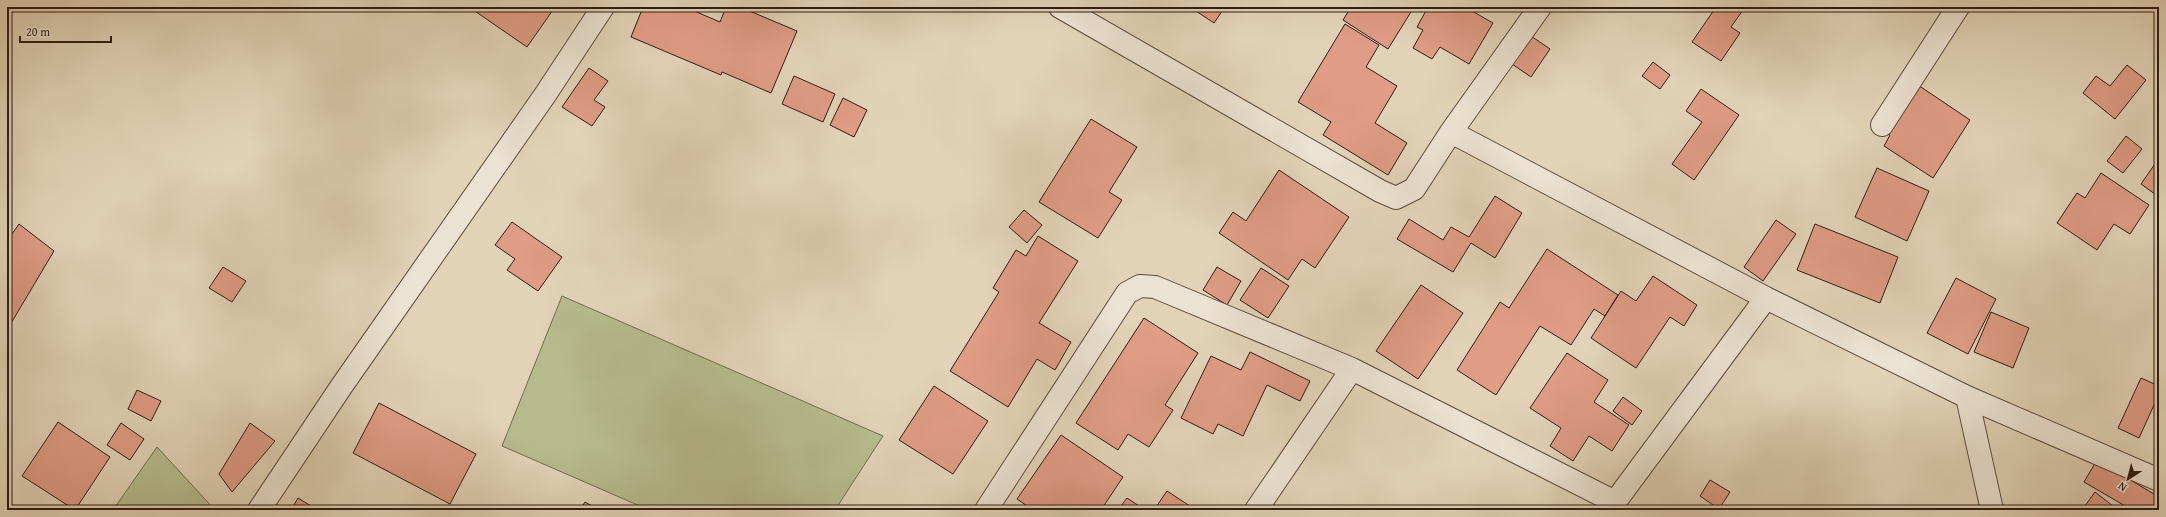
<svg xmlns="http://www.w3.org/2000/svg" width="2166" height="517" font-family="'Gentium Book Plus',serif">
<rect width="100%" height="100%" fill="#e2d3b8"/>
<filter id="stains"><feTurbulence type="fractalNoise" baseFrequency=".005" numOctaves="4"/><feColorMatrix values="0 0 0 0 .2 0 0 0 0 .09 0 0 0 0 .02 0 0 0 .5 -.17"/></filter>
<radialGradient id="worn" r=".72"><stop offset=".6" stop-color="#630" stop-opacity="0"/><stop offset="1" stop-color="#630" stop-opacity=".3"/></radialGradient>
<path fill="#b6bb8d" stroke="#726c50" d="M562,296L883,436L835,510H649L502,446Z
M157,447L215,510H113Z"/>
<path fill="#df9c86" stroke="#2f1c14" d="M469,7H555L527,47Z
M643,7H685L720,22L726,7H740L797,31L771,93L722,72L721,75L631,37Z
M1190,7H1225L1214,23Z
M1351,7H1414L1388,49L1343,20Z
M1428,7H1465L1493,23L1469,64L1440,47L1432,59L1413,48L1423,30L1417,27Z
M1716,7H1738L1743,10L1731,27L1740,33L1721,61L1692,42Z
M1345,24L1379,45L1366,67L1397,86L1375,123L1407,143L1388,175L1323,135L1331,122L1298,102Z
M1531,36L1550,49L1531,77L1512,64Z
M1653,62L1670,75L1660,89L1642,76Z
M2127,65L2146,80L2115,119L2083,93L2096,76L2110,86Z
M589,68L608,81L594,100L605,107L592,126L562,107Z
M794,76L835,94L823,122L782,104Z
M1915,83L1970,120L1933,178L1884,146L1890,135L1884,131Z
M1701,89L1739,115L1694,180L1672,164L1702,122L1686,111Z
M843,98L867,110L854,137L830,125Z
M1091,119L1137,147L1109,192L1122,200L1098,238L1039,202Z
M2126,136L2142,149L2123,173L2107,161Z
M2159,158V197L2141,184Z
M1877,168L1929,191L1907,241L1855,217Z
M1279,170L1349,217L1315,268L1302,259L1288,280L1219,233L1233,212L1246,221Z
M2101,173L2149,205L2130,234L2114,224L2097,250L2057,223L2077,193L2085,198Z
M1495,196L1522,213L1495,258L1471,243L1453,272L1397,239L1409,219L1443,240L1451,227L1469,237Z
M1024,210L1042,225L1027,243L1009,227Z
M1776,220L1796,234L1763,281L1744,267Z
M512,222L562,257L538,291L507,270L515,259L495,245Z
M19,224L54,251L7,330V241Z
M1815,224L1898,257L1880,303L1797,270Z
M1038,236L1078,261L1039,323L1071,342L1055,370L1037,359L1008,407L950,371L999,292L993,288L1016,250L1026,256Z
M1547,249L1618,295L1605,316L1594,309L1571,345L1540,326L1496,395L1457,370L1500,302L1509,308Z
M223,267L246,281L232,302L209,288Z
M1217,267L1241,281L1227,305L1203,290Z
M1261,268L1289,286L1268,318L1240,300Z
M1653,276L1697,305L1684,326L1670,317L1636,368L1591,338L1621,291L1636,301Z
M1956,278L1996,299L1968,354L1927,333Z
M1421,285L1463,313L1418,379L1376,351Z
M1991,312L2029,328L2013,368L1974,352Z
M1144,318L1198,353L1165,405L1173,410L1149,447L1128,434L1118,450L1076,423Z
M1250,352L1310,381L1300,401L1267,385L1243,436L1218,424L1213,434L1181,418L1211,356L1241,370Z
M1567,353L1608,380L1594,402L1629,425L1612,451L1589,436L1573,461L1550,446L1561,428L1530,408Z
M2141,378L2159,386V394L2139,438L2118,428Z
M934,386L988,421L953,474L899,440Z
M137,390L161,401L151,421L128,409Z
M1623,397L1642,411L1632,425L1613,411Z
M379,403L476,454L450,504L353,453Z
M58,422L110,457L75,510L22,476Z
M121,423L144,439L130,460L107,445Z
M250,423L275,441L232,492L219,474Z
M1061,435L1123,477L1101,510H1033L1017,499Z
M2097,460L2159,497V502L2154,510H2132L2084,482Z
M1710,480L1730,492L1719,509L1700,496Z
M1167,491L1196,510H1154Z
M2095,492L2118,510H2082Z
M298,498L316,509L315,510H291Z
M1127,498L1145,510H1118Z
M585,502L599,510H580Z"/>
<g fill="none" stroke-linecap="round" stroke-linejoin="round">
<g stroke="#5c4a3d" stroke-width="24">
<path id="minor" d="M1060,7L1380,191L1396,198L1414,189L1451,132L1540,7
M1882,125L1958,7
M1451,132L1766,298L1967,397L2159,480
M1967,397L1992,510
M259,510L341,387L545,95L603,7
M986,510L1127,293L1140,286L1155,287L1352,369L1615,502
M1256,510L1352,369
M1616,510L1615,502L1766,298"/>
</g>
<use href="#minor" stroke="#ece2d1" stroke-width="22"/>
</g>
<rect width="2166" height="517" fill="none" stroke="#e2d3b8" stroke-width="24"/>
<rect x="8" y="8" width="2150" height="501" fill="none" stroke="#2f1c14" stroke-width="2"/>
<rect x="12" y="12" width="2142" height="493" fill="none" stroke="#2f1c14"/>
<g transform="translate(2128 479) rotate(216)" stroke="#ece2d1" stroke-width="3" paint-order="stroke">
<path d="M0-3L7 15L0 10L-7 15Z" fill="#2f1c14"/>
<text y="-6" font-size="11" font-weight="bold" text-anchor="middle" fill="#2f1c14">N</text>
</g>
<path d="M20 36v6h91v-6" fill="none" stroke="#2f1c14" stroke-width="2"/>
<text x="26" y="36" font-size="12" fill="#2f1c14" stroke="#ece2d1" stroke-width="3" paint-order="stroke">20 m</text>
<rect width="100%" height="100%" filter="url(#stains)"/>
<rect width="100%" height="100%" fill="url(#worn)"/>
</svg>
